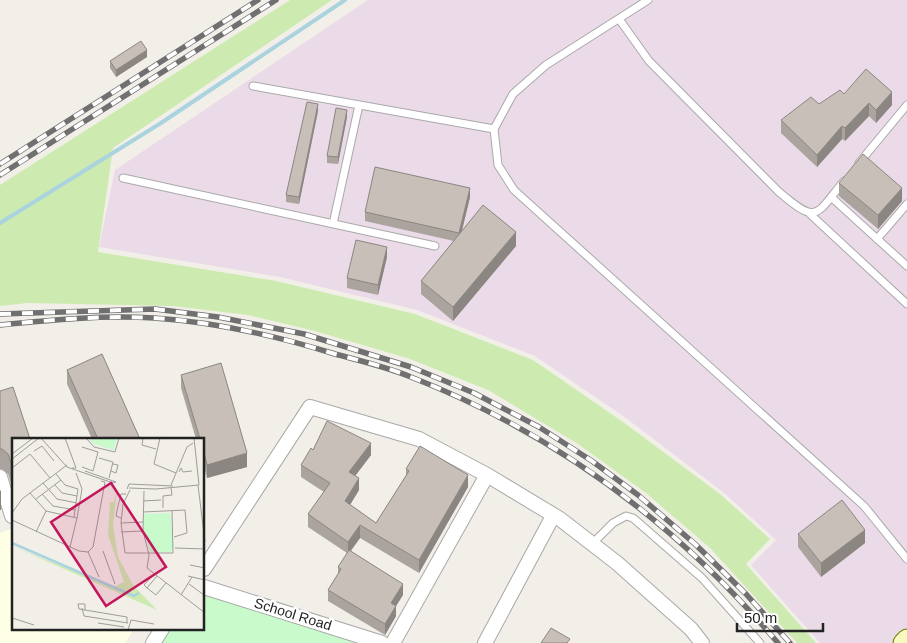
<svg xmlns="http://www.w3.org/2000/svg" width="907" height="643" font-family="Arial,sans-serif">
<rect width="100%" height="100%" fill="#f2efe9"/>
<path fill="#ebdbe8" d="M368,0H907V643H820L751,565L776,540L723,492L626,418L535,356L417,310L280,277L99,247L115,170Z"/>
<path fill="#ffffe5" d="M14,528V629H134L125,643H0V533Z"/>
<path fill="#cdebb0" d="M290,0H332L113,148L98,252L276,281L415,314L533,360L623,422L720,494L770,539L746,564L816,643H797L710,548L646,493L578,444L488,390L410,359L315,331L248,315L172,306L28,303L0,306V185Z"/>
<path fill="#c8facc" d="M204,594L368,643H161L170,629H204Z"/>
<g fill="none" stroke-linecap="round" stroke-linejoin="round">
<path stroke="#aad3df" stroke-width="4" d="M0,223L161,123L345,0"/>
<g stroke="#a9a9a9" stroke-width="9">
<path id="service" d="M648,0L546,65L513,94L494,129L498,165L514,190L864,506L907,559
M619,19L649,61L779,192C818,225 815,216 844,181
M253,86L494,129
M859,163L907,105
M123,178L435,246
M831,197L907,266
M810,214L907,304
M333,224L359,105
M877,239L907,204
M592,544L613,523L626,516L633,518L702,578L760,643"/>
</g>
<g stroke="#a9a9a9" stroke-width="16">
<path id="minor" d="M0,477L12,516
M204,569L310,407L419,439L487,475L560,519L617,563L691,629L702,643
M204,587L382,643
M153,643L162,629
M393,643L487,475
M485,643L553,516"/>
</g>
<g stroke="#707d05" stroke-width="21">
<path id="secondary" d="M903,643L907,639"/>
</g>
<use href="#service" stroke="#fff" stroke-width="7"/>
<use href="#minor" stroke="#fff" stroke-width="14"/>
<use href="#secondary" stroke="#f7fabf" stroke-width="19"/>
<g stroke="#707070" stroke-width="5.5">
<path id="rail" d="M0,164L258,0
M0,175L276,0
M0,314L155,309L218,317L304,334L411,367L474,393L539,427L592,461L638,495L695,544L746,594L790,643
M0,325C50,320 103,315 154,318C215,322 277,336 335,354C361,361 387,367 411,377C557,434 677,524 778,643"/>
</g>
<use href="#rail" stroke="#fff" stroke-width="4" stroke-dasharray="11" stroke-linecap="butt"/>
</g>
<path fill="#aba49e" d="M147,57L116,77L110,68V61Z
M844,94L892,105L876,123L869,116L845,141L842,139L817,167L781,133V120Z
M318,111L299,204L286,202V195Z
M347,117L338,164L327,163V156Z
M839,183L902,201L878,229L839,196Z
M470,197L462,231L516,246L453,321L421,294V281L454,241L365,221V212Z
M387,257L378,295L347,288V278Z
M67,370L140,439H92L67,384Z
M181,375L247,467L207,478L204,466V439H196L181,388Z
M0,391L14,439V492L8,474L2,469H0Z
M313,450L371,455L355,476L359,490L350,505L376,523L406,476V469L468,487L419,573L360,538L351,551L403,595L396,606V616L385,635L328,601V590L338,574V567L347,553L308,527V514L324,492L301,477V465Z
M798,534L865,543L821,577L798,547Z"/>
<path fill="#8b8681" d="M147,50V57L116,77V70Z
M892,92V105L876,123V110Z
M869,103V116L845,141V128Z
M318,104V111L299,204V197Z
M347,110V117L338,164V157Z
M842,126V139L817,167V155Z
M470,188V197L459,242V233Z
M902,188V201L878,229V215Z
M516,232V246L453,321V307Z
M387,247V257L378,295V285Z
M371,443V455L349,484V472Z
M247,453V467L207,478V465Z
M468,475V487L419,573V560Z
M359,478V490L345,513V501Z
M1,490V510H0V491Z
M204,522H205V535L204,536Z
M360,525V538L348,554V542Z
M865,530V543L821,577V563Z
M403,584V595L396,606V616L385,635V624L391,603Z"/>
<path fill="#c7bfb8" stroke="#8b8681" d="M141,41L147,50L116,70L110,61Z
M866,69L892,92L876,110L869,103L845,128L842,126L817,155L781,120L811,97L819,104L840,90L844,94Z
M307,102L318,104L299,197L286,195Z
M336,108L347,110L338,157L327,156Z
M863,154L902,188L878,215L839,183Z
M375,167L470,188L459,233L365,212Z
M483,205L516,232L453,307L421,281Z
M356,240L387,247L378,285L347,278Z
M102,354L140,439H98L67,370Z
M221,363L247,453L207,465L204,453V439H200L181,375Z
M13,387L30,439H14V472L8,454L2,449H0V391Z
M327,421L371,443L349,472L359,478L345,501L376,523L409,471L406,469L420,446L468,475L419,560L360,525L348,542L308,514L330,483L301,465L311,448L313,450Z
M842,500L865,530L821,563L798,534Z
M349,550L403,584L391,603L396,606L385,624L328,590L341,569L338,567Z
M551,628L570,639L567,643H541Z"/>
<g text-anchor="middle" stroke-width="5" stroke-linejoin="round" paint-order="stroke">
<g font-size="14" fill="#222" stroke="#fff">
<text transform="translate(293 614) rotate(17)" y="5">School Road</text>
</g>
</g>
<g transform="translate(12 438)">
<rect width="192" height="192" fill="#f2efe9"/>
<path d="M105,52L101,87L106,119L121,147L145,172L0,108L101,149L112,144L96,97L98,64H102Z" fill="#cdebb0"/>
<path d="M81,0H105L102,12L82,6L78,3ZM158,75L162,109L159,114H138L132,94L131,76Z" fill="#c8facc"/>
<path fill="none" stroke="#aad3df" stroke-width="2.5" d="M0,105L122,158L127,155"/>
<path fill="none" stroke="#9f9d99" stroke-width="1" d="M29,0L55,29L101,45M53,0L64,30H60M74,0L82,9L103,14L107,0M131,0L130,7L144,11M148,0L142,26L164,35M22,13L30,8L42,23M0,16L21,0M87,20L101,24L97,40M0,21L27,0M70,29L81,33L86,14L70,9M0,30L18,16L38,40M73,33L104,44L99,45M99,33L104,35L106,27L101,26M167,34L169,30L171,34L180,33M64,35L70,51L65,80M44,36L53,47L66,51L62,79M31,45L45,61L65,65M43,47L50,55L65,58M159,47L175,9L181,5M186,47L193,104M117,50L144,51L187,47L182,0M115,51L117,46L161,48M118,52L111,66L109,85L113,115H161L160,73M132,53L131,93L137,117L135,130L193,175M18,55L34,73L65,80L58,109M30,56L41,68L63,72M24,61L49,42M131,63L149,62M151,70V58L160,57L159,50M131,74L173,72L175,95L162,99M0,75L10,61L55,27M109,80L104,78L106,68L109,56H114M0,82L67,113L76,114M109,85L131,84M24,94L34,73M109,94L131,93M163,110L193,111M91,113L103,146M76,114L81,109L93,44L89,43M76,114L87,139M178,127L193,130M142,136L132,147L135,150L145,138M176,138L193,142M177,146L192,157M135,150L144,157L154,145M169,157L180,139M70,170L72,178L116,185M73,172V166H66L67,171L115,179V185M0,180L22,187M86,185L112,189M116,192L119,182L142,186"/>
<path fill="#c2185b" fill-opacity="0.15" stroke="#c2185b" stroke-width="2.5" d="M99,45L154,129L94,168L39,84Z"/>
<rect width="192" height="192" fill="none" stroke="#222" stroke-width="2.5"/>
</g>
<path d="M737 623v8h86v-8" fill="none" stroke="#222222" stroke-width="2.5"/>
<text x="744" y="623" font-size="15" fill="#222222" stroke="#ffffff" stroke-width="4" paint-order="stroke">50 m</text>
</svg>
